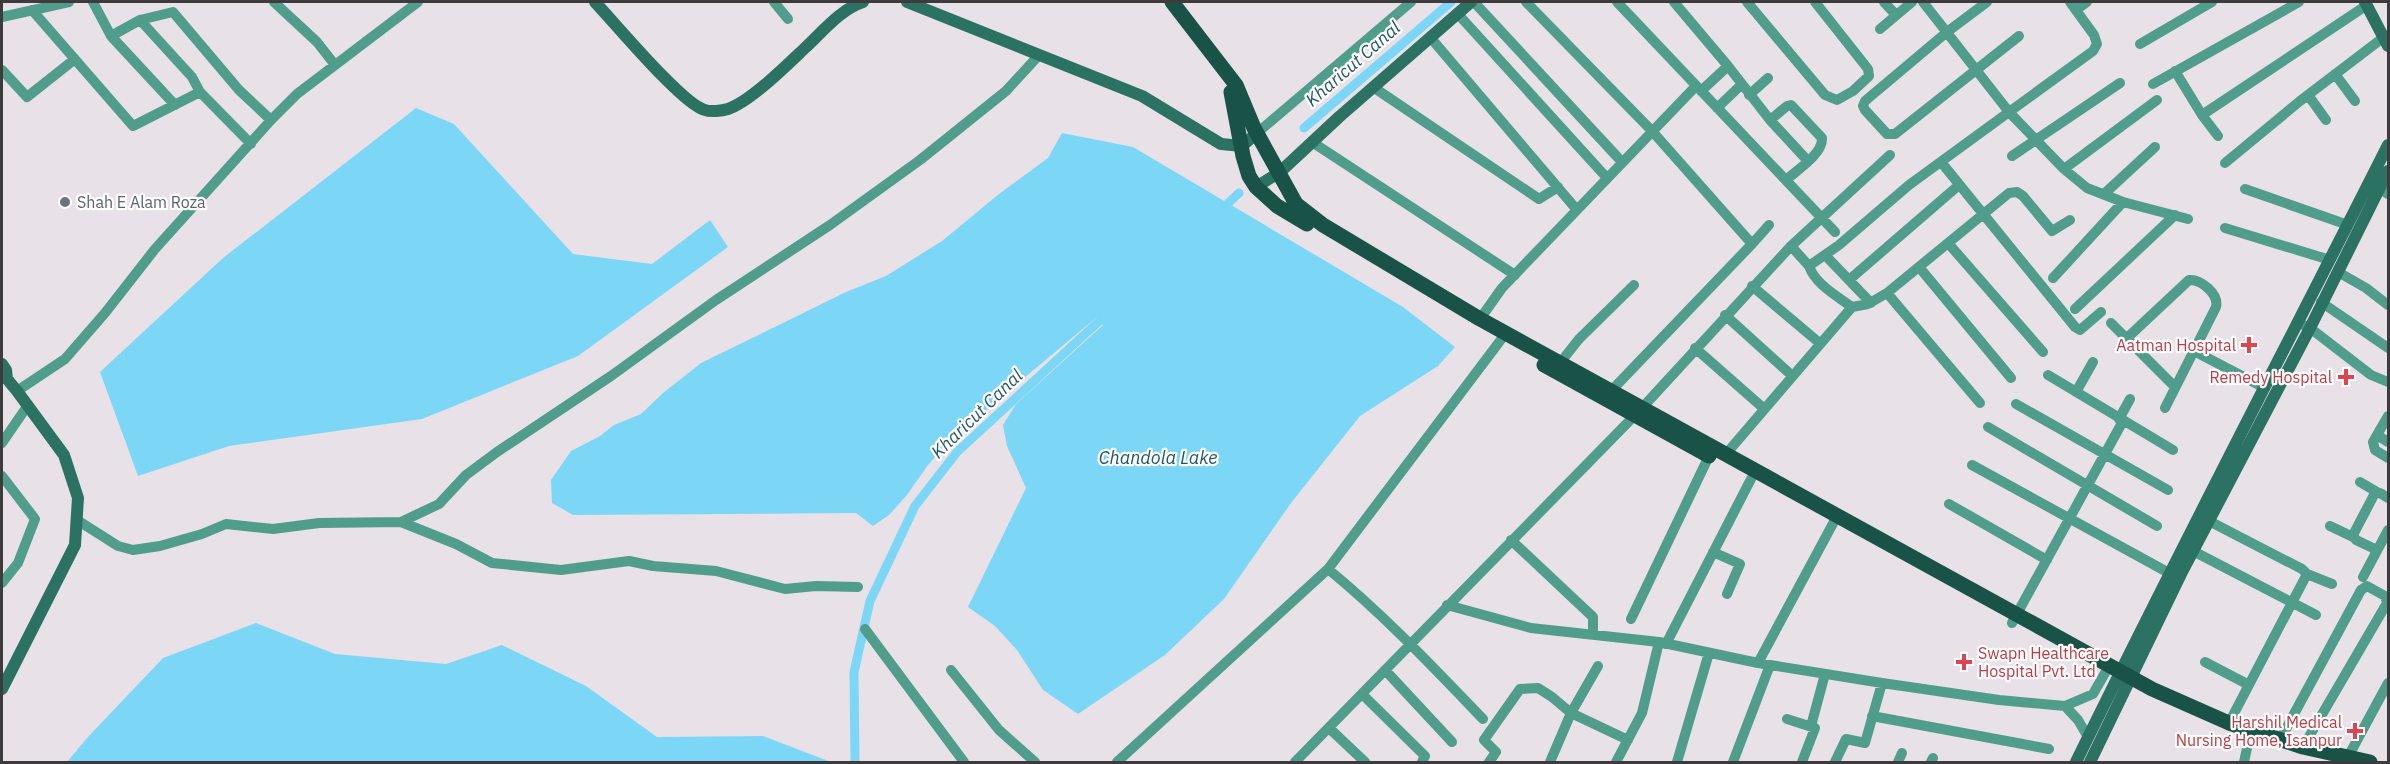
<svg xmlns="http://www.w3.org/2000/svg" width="2390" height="764" font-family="'IBM Plex Sans',sans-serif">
<rect width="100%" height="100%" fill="#e8e1e8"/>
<path fill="#7cd7f7" d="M416,108L454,124L573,254L652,264L710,220L728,247L578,356L422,419L229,446L138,476L100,372L223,258Z
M1062,133L1133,147L1403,307L1455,347L1438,366L1360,416L1291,503L1224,599L1165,655L1078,714L1043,690L1017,650L995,626L968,607L1026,488L1007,446L1003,425L1016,404L1103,325L1097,317L951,439L928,465L907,495L889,515L873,526L856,513L573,515L552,503L551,480L571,451L600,436L614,425L641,414L663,393L701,363L846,292L886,276L942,241L999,194L1048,158Z
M256,623L335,654L446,664L502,645L586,686L657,737L763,736L831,762H67L87,738L163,658Z"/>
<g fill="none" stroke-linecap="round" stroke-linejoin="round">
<path stroke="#7cd7f7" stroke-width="9" d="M1304,128L1451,2
M1221,210L1239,193
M855,762L854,672L870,601L915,506L957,452L1109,312"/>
<path stroke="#509d8b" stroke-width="10" d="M93,2L111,36L175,105
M274,2L317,42L335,65
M774,2L788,19
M1474,2L1622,162
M1526,2L1652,131L1752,244L1611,391
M1617,2L1835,232
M1674,2L1728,66
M1747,2L1825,95L1837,100L1853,91L1869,76L1868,69L1815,2
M1884,2L1896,15
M1987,2L1947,32L1865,101L1863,106L1865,110L1887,134H1895L2019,36
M2070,2L2094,35L2097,44L2093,51L2009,112L2064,169L2087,188L2123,202L2188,219
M32,10L133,126L200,92L251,144
M2076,10L2087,2
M1457,13L1607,178
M2,17L69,2
M140,20L173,12L239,90L271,120
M1880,29L1912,2
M111,36L140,20L192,77L200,92
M1430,37L1577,210
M2140,44L2212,2
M2,70L27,97L75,59
M2175,71L2202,115L2218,136
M2335,74L2355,101
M2153,84L2299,2
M1373,87L1539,199L1558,187
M1701,91L1728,66L1770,120L1787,106L1791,105L1822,138C1823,154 1797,170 1786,180
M1749,95L1768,78
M2308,95L2326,120
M1717,108L1741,85
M2202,115L2367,5
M1770,120L1807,160
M1257,133L1411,2
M1312,142L1515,275
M2012,156L2120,83
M1941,162L2075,327L2080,330L2101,312
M2225,163L2300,101L2384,37
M2064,169L2157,100
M2245,189L2348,225
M2380,189L2388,194
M2104,194L2155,147
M2225,228L2330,260
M1948,243L2043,352
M1752,244L1769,225
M1791,246L1890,155
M1825,255L1871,303
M1809,266C1815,284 1837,296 1852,307L1868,304L1887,293L2009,193L2017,192L2023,196L2052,231L2070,220
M1919,267L2011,378
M2338,272L2366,288L2388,305
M2053,278L2123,202
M1849,280L1959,185
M1752,286L1816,340
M1887,293L1980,403
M2321,302L2388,348
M2075,309L2175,215
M1725,315L1788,372
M1480,319L1502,288L1696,86
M2111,323L2175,387
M2299,323L2310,328L2371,375L2388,382
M2127,338L2189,280C2201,279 2219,294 2216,307L2165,408
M1695,348L1761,406
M2194,351L2265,388
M1560,363L1579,339L1634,285
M2048,375L2173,450
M17,391L65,359L105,313L155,249L271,120L297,94L418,2
M2076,392L2093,362
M2016,404L2168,490
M2388,416L2373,442L2375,450L2388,458
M2119,419L2130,399
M1988,427L2157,526
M2377,435L2388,442
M2,443L28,405
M1726,454L1852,307
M1972,465L2169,573
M2,476L35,519L18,563L2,583
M2360,482L2377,492
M1949,504L2047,560
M77,520L118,546L133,550L160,546L202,534L226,524L273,529L319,523L401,522
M2209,521L2302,569L2307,574L2229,723
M2330,526L2353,537
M1511,540L1593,617V635
M2377,550L2356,540L2353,535L2375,493H2380L2388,498
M2193,551L2316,615
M1713,552L1740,564L1727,594
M1328,569C1384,615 1433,667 1483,719
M2307,574L2332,584
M2363,577L2388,530
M858,587L816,586L785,589L716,571L653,566L629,561L561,570L492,563L456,544L401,522L439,504L466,475L497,452L611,376L716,300L830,225L920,160L1006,91L1039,55
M1447,605L1531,628L1659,642L1758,663L1882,683L1999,700L2065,706L2078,720L2088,737
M1631,619L1709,456
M2012,623L2123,421
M865,629L964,762
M1666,644L1751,479
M2205,662L2249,685
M1758,663L1837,516
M951,670L999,730L1035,762
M1385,670L1452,742
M1362,694L1425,756L1422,762
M2065,706L2093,694L2105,673
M1872,716L2049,749
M1787,719L1815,728L1802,762
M1811,726L1825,674
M1329,728L1365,762
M2280,740L2361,590L2367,586L2385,596L2387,603L2303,747
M2348,757L2388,683
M1117,762L1328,569L1506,333
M1295,762L1642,408L1791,246L1809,266L1839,245L1909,185L2009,112L1923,2
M1489,762L1496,752L1484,740L1520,689L1538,688L1552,697L1571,713L1628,740
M1550,762L1571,713L1598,666
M1616,762L1642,713L1659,642
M1677,762L1709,653
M1733,762L1770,665
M1835,762L1846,739L1865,743L1882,683
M1898,762L1902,753
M1931,762L1933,758
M2244,762L2251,730"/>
<path stroke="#2b7263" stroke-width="12" d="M595,2C614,22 683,105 705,110C710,112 722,111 728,109C750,102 788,64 806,47C823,31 841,9 863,2
M907,2L1142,96L1221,144L1242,146L1257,133
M2365,2L2388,46
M1256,187L1280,172L1339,117L1471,2
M2,364L6,370L7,379
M2,377L7,379L17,391L64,455L78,498L75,545L2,689
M2076,762C2177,555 2284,351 2388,145
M2090,762L2182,572L2310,328L2388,171"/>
<path stroke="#195246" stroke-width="15" d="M1172,2L1236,85L1254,128L1296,204L1323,225L1480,319L2152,689L2229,723L2303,747L2370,762
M1231,92L1243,156L1249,176L1256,187L1277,206L1307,224
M1544,365L1709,456"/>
</g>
<circle fill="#6b7280" stroke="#fff" stroke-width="2" cx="65" cy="202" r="6"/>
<g fill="#e0444e" stroke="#fff" stroke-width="2">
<path d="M2246 336h6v6h6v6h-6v6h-6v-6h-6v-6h6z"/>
<path d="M2343 368h6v6h6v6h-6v6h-6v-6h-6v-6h6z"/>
<path d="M1961 653h6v6h6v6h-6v6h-6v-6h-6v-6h6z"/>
<path d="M2352 722h6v6h6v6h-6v6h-6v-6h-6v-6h6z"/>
</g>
<g text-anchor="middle" stroke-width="4.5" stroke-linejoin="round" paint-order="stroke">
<g font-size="16" fill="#5b616d" stroke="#fff" text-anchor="start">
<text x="77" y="208">Shah E Alam Roza</text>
</g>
<g font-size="16" fill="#be3a42" stroke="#fff" text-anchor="end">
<text x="2236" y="351">Aatman Hospital</text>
<text x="2332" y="383">Remedy Hospital</text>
<text x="1978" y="659" text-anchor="start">Swapn Healthcare<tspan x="1978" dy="18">Hospital Pvt. Ltd</tspan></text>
<text x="2342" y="728">Harshil Medical<tspan x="2342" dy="18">Nursing Home, Isanpur</tspan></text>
</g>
<g font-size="18" font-style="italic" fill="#235667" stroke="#fff">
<text transform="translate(1353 64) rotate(-41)" y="6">Kharicut Canal</text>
<text transform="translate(977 414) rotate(-44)" y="6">Kharicut Canal</text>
<text x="1158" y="464">Chandola Lake</text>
</g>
</g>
<rect width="2390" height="764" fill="none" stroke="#3e3b3e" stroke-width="6"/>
</svg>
